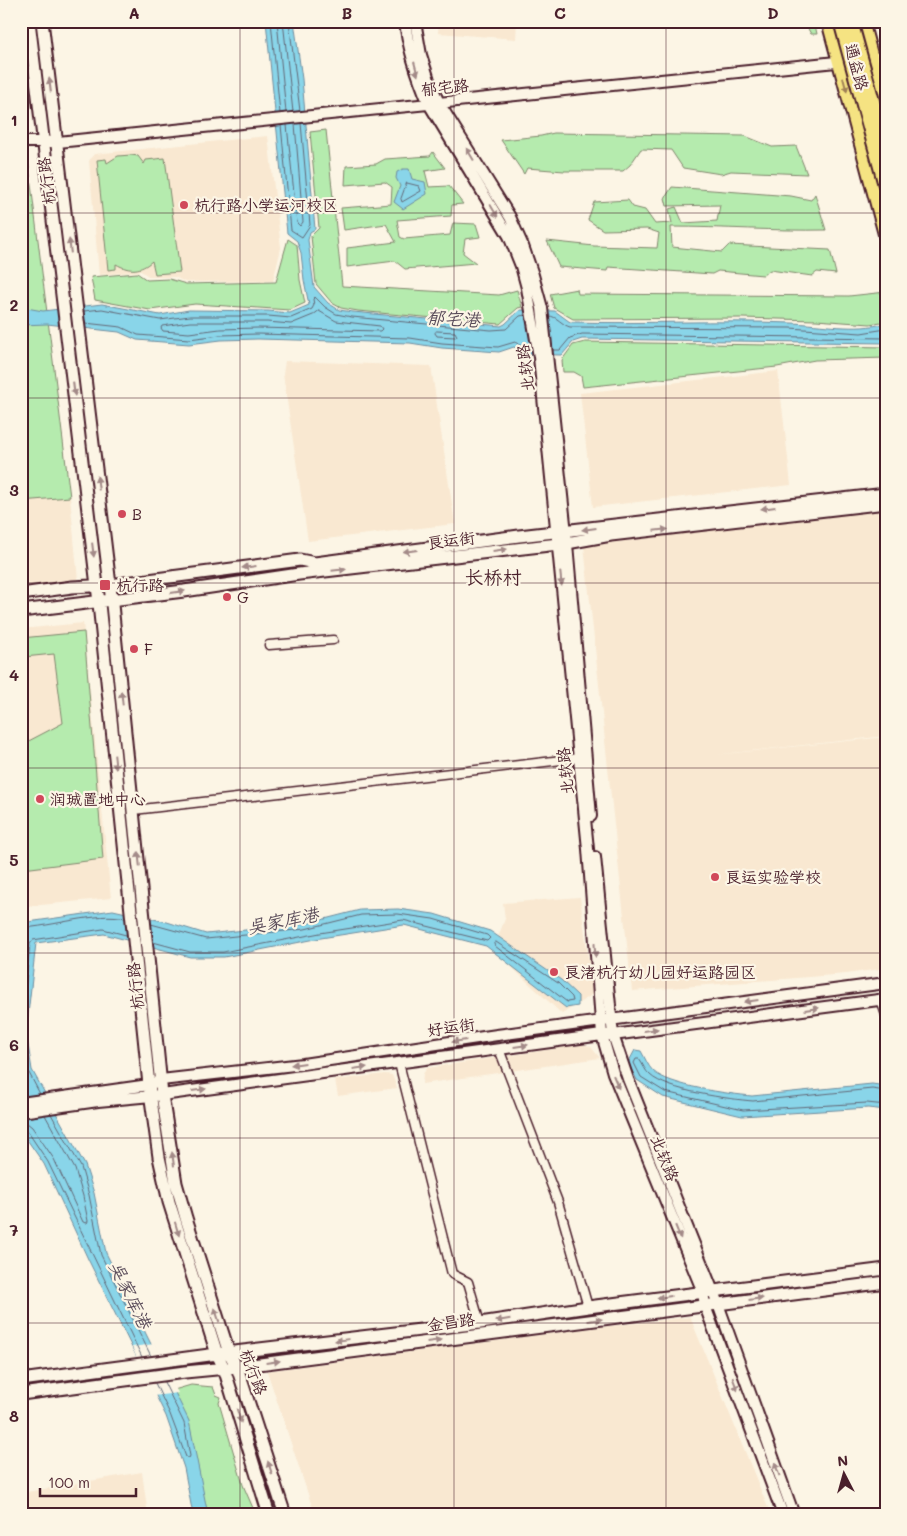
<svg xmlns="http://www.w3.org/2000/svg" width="907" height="1536" font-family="Mali,'LXGW WenKai TC',sans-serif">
<rect width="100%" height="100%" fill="#fcf5e5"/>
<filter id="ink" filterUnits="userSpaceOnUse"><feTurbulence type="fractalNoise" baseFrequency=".02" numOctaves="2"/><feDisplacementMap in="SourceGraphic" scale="10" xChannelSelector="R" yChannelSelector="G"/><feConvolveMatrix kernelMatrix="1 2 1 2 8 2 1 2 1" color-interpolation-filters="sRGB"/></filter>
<g filter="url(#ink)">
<path fill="#f9e8d1" d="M439,21H517L516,39L438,33Z
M268,136L281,248L273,281L185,282L175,277H150L141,271L99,275L89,161L94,154Z
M285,361L431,366L455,524L308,541L283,374Z
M778,371L791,485L593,507L580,393Z
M70,497L78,580L21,587V501Z
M886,508V736L714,755L886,737V968L846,974L632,991L584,546Z
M83,623L111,898L21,907V629Z
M580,897L593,994L562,1014L493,950L505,919L503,903Z
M579,1045H586L591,1047L600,1058L422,1084L423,1074L427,1068Z
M385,1074L392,1075L397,1088L338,1096L335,1080Z
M690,1317L771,1515H315L267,1371L593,1328Z
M142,1472L148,1515H21V1493Z"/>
<path fill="#b5ebae" stroke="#80856c" d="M788,21H814L817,34H811L807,27H790Z
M326,130L342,286L499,295L517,290L522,307L518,308L500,324L358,311L341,308L332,303L316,284L311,236L319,228L310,132Z
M554,133L745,136L772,147L796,146L807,174L731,171L721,174L683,168L671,150L641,149L630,165L623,171H564L527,168L524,174L501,140L541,136Z
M433,152L445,168L425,171L429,187L449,186L463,204L452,205L451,216L397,220L400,237L404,239L450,235L453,223L476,224L480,237L465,239L463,253L476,263L405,269L395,261L347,267V248L396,242L386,224L344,230L341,208L391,204L392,187L385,182L345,185L346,166L376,164L385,159L430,156Z
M131,155L138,156L144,164L146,160L165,158L180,272L155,274L152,261C141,271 130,272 116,264V269L108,270L97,160L106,159L107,163L118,156Z
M21,159L28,160L70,497L21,501Z
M672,187L791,196L811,200L815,194L826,230C774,231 723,227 671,227L672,247L722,252L729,245L830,250L836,274L817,272L812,276L770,270L763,275L718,271L712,274L608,267L607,271L559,267L547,241L594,246L657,248L659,233L647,229L603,230L588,220L594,202L628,200L633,207L645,210L655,224L672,223L669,209L676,207L683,223L717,221L720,205L667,206L665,198Z
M288,239L297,245L300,280L305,303L290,310L195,304L150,310L95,300L91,277L137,273L147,280L169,279L186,284L276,282Z
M577,289L578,294L849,296L886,292V321L870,324L816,320L742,318L573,319L554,308L550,294Z
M585,342L886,347V358L815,360L777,367L583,387L581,376L574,372H563L562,360L573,345Z
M84,632L103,859L23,869L21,745L63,723L54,654L24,657L21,638Z
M191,1385L213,1387L216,1395L221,1397L219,1403L243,1485L256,1515H208L174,1390Z"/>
<path fill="#89d5e9" stroke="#708c9d" d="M266,21H294L302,79L315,229L310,232L308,240L314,287L328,303L339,310L353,312L501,326L505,324L520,310L555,311L570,322C644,324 718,320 791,323C822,324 856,332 886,323V343L582,339L573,342L562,355H560L525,354L514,347L499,352L442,348L410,343L258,339L221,340L189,344L137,340L119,332L47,324L21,325V307L43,311L102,304L160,315L189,310L268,311L290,313L309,305L304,280L301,253L297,241L287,233Z
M403,169H409L412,179L425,182L427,194L403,209L394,202L400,186L396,178L397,172Z
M398,909L434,914L490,931L561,980L578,996V1006L566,1008L486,946L404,925L321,938L224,957H190L104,934L36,943L26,1032L32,1070L85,1165L94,1193L106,1253L189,1421L208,1515H193L184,1468L166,1416L88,1259L44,1164L21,1131V923L113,910L167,922L206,934L305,924L360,910Z
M635,1050L641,1051C645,1058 648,1066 653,1071C669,1086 729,1094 752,1096L872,1084L886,1086V1110L868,1108L742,1116L663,1097L637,1080L628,1063Z"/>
<path fill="#fcf5e5" d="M154,1344L178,1393L153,1396L132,1347Z"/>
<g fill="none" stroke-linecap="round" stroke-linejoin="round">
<path stroke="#636877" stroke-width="1" d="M271,21L280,113
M277,21L286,112
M283,21L293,112
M289,21L300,111
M281,125L291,230L302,237L310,225L301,123
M287,125L297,223L300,226L303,222L295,124
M407,183L419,186L421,191L402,202L401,199Z
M84,311L102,309L160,320L190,316H268L291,318L312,309L314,305L313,299L315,297L325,307L336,314L352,317L491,330L506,329L520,316L525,315
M319,311L336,321L380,326L382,329L380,331L258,328L220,329L189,333L163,331L161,328L162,326L190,322H267L291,324L313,315Z
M549,316C557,316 562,325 570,327L790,328L861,333L886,329
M85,323L121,327L138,335L189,339L220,335L258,334L410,338L442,343L498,347L515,342L526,349H531
M437,331L455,332L457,336L455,337L437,336L435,333Z
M553,350H560L570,338L582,334L886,338
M151,924L206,939L305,929L361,915L398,914L433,919L487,935L490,938L487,941L403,920L320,933L223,952H190L153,942
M21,928C52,927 97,911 125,918
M496,942L558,983L572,997L573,1001L567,1002L495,946L494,944Z
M21,1028L30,944L33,940L103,929L126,935
M21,1035L28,1071L40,1094
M886,1091L872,1089L753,1101C729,1099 667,1091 650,1075C645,1071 643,1064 639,1059H636L634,1063L641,1077L665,1092L743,1110L867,1103L886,1105
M51,1114L81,1167L89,1195L101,1255L151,1356
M21,1123H27L32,1127L54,1159L83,1222L87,1223L88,1221L83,1196L75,1169L45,1115
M21,1129L28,1132L48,1162L142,1357
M155,1383L170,1414L186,1457L189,1458L190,1456L184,1423L164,1382"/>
<g stroke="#4a1f2b" stroke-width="11">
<path id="minor" d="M269,645L333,640
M134,810L579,758
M881,1000L886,1015
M499,1049L558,1202L588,1307
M399,1063L452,1274L468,1282L480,1323"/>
</g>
<g stroke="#4a1f2b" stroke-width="14">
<path id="tertiary" d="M405,21C408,50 418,78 429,104L509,236L521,266L527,288L539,357L588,849L602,1035L613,1073L703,1292L705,1306L783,1515
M415,21L421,55L429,80L439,103L510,217L523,246L533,275L542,308L566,533L591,816
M865,60L886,57
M21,142H58L846,61
M595,857L613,1035L628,1079L718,1304L794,1515
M21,1103L149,1085L161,1080L303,1064L497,1035L886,983
M21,1112L98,1101L162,1095L602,1035H613L886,999"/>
</g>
<g stroke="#4a1f2b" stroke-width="15">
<path id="secondary" d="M29,21L98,594L149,1085L159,1157L169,1202L217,1354L224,1368L269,1515
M42,21L110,585L162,1095L176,1183L186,1218L229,1353L237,1367L285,1515
M21,594L72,587L110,585L300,560L315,563L519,536L886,494
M21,611L184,591L299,574L567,543L611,535L886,503
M21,1380L217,1354L480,1323L588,1307L886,1269
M21,1394L185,1372L237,1367L886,1282"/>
</g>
<g stroke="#4a1f2b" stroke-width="16">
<path id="primary" d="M828,21L886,238
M862,21L886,110"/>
</g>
<use href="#minor" stroke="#fcf5e5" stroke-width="8"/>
<use href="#tertiary" stroke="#fcf5e5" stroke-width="10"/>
<use href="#secondary" stroke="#fcf5e5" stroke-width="11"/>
<use href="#primary" stroke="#f5e382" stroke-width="12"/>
<g stroke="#4a1f2b" stroke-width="16" stroke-linecap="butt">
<path id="trunk-bridge" d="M840,21L886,189
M851,21L886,148"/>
</g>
<use href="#trunk-bridge" stroke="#f5e382" stroke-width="12"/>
</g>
<defs><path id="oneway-solid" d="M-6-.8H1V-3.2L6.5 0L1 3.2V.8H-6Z" transform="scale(1.25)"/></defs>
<g fill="#a38a88">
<use href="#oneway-solid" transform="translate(416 69) rotate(75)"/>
<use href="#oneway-solid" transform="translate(50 85) rotate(-97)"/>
<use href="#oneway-solid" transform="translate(470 154) rotate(-121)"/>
<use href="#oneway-solid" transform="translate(494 211) rotate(59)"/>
<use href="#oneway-solid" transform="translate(70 246) rotate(-97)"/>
<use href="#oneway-solid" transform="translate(74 389) rotate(83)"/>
<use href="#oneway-solid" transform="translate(98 483) rotate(-97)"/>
<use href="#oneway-solid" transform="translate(768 508) rotate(173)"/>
<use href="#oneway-solid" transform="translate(589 529) rotate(173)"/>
<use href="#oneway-solid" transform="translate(661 530) rotate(-6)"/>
<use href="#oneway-solid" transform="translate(93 550) rotate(83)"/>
<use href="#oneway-solid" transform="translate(500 550) rotate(-7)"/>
<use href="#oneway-solid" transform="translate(410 551) rotate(173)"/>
<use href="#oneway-solid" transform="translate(249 567) rotate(173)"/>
<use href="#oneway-solid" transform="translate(339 570) rotate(-6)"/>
<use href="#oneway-solid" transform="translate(561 579) rotate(84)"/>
<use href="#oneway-solid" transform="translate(178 592) rotate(-8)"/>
<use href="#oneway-solid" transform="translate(122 698) rotate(-96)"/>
<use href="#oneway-solid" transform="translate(115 762) rotate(84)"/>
<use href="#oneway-solid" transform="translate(139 859) rotate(-96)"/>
<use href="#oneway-solid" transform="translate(595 950) rotate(85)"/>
<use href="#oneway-solid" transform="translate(751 1001) rotate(172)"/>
<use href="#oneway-solid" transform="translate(812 1009) rotate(-8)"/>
<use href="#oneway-solid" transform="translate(651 1030) rotate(-8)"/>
<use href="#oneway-solid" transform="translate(459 1041) rotate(172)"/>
<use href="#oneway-solid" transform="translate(521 1046) rotate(-8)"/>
<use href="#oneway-solid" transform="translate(298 1064) rotate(173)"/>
<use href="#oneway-solid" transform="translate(360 1068) rotate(-7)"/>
<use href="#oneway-solid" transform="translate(616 1082) rotate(67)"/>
<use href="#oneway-solid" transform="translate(199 1090) rotate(-8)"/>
<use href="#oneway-solid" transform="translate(173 1159) rotate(-98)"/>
<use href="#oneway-solid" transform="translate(177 1229) rotate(73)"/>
<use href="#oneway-solid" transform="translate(678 1232) rotate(68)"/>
<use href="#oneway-solid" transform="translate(664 1297) rotate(173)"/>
<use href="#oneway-solid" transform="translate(756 1299) rotate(-7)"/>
<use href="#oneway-solid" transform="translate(217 1315) rotate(-108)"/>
<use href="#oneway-solid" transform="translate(503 1320) rotate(171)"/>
<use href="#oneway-solid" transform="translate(595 1320) rotate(-7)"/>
<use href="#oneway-solid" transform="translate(342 1340) rotate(173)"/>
<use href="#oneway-solid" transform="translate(434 1341) rotate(-8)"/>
<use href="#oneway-solid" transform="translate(273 1362) rotate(-8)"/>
<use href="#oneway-solid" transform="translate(735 1384) rotate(69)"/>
<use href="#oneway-solid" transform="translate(239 1416) rotate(73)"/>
<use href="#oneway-solid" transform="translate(270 1468) rotate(-108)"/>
<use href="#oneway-solid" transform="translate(777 1469) rotate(-110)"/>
</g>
<use fill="#a08156" href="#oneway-solid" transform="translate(845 85) rotate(75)"/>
</g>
<path fill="none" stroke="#4a1f2b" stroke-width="1" stroke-opacity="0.55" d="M240,21V1515M454,21V1515M666,21V1515M21,213H886M21,398H886M21,583H886M21,768H886M21,953H886M21,1138H886M21,1323H886"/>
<g fill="#d1495b" stroke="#fcf5e5" stroke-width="2">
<circle cx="184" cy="205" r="5"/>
<circle cx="122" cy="514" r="5"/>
<rect x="99" y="579" width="12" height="12" rx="2.5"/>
<circle cx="227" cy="597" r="5"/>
<circle cx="134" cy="649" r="5"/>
<circle cx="40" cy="799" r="5"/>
<circle cx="715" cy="877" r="5"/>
<circle cx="554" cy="972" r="5"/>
</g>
<g text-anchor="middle" stroke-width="4.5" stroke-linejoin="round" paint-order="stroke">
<g font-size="16" fill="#4a1f2b" stroke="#fcf5e5">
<text transform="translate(857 67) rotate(75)" y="6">通益路</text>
<text transform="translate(445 87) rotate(-6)" y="6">郁宅路</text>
<text transform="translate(46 181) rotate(-97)" y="6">杭行路</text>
<text transform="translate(525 368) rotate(-97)" y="6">北软路</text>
<text transform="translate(451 540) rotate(-7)" y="6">良运街</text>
<text transform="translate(565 771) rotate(-96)" y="6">北软路</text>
<text transform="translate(135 986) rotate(-96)" y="6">杭行路</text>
<text transform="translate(451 1027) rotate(-8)" y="6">好运街</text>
<text transform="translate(665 1158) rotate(68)" y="6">北软路</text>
<text transform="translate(451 1322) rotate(-8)" y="6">金昌路</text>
<text transform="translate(254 1372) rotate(69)" y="6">杭行路</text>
</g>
<g font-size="16" fill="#4a1f2b" stroke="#fcf5e5" text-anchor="start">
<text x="194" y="211">杭行路小学运河校区</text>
<text x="132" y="520">B</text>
<text x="116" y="591">杭行路</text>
<text x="237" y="603">G</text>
<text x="144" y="655">F</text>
<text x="50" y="805">润珹置地中心</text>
<text x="725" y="883">良运实验学校</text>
<text x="564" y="978">良渚杭行幼儿园好运路园区</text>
</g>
<g font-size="18" font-style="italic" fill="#5a4c5a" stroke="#fcf5e5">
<text transform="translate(453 319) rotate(3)" y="6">郁宅港</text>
<text transform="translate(283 921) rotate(-11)" y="6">吴家库港</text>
<text transform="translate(130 1295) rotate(64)" y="6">吴家库港</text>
</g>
<g font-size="19" fill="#4a1f2b" stroke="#fcf5e5">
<text x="493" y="584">长桥村</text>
</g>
</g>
<rect width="907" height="1536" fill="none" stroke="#fcf5e5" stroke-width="55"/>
<g transform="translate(844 1474) rotate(354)" stroke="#fcf5e5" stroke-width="4" paint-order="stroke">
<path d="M0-4L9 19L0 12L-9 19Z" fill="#4a1f2b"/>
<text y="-8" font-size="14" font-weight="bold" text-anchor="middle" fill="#4a1f2b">N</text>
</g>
<path d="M40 1488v8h96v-8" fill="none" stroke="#4a1f2b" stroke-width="2.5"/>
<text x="48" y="1488" font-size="15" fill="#4a1f2b" stroke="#fcf5e5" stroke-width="4" paint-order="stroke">100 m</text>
<rect x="28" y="28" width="852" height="1480" fill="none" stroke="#4a1f2b" stroke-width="2"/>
<g font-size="16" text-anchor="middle" font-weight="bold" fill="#4a1f2b">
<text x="134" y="19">A</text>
<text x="347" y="19">B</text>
<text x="560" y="19">C</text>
<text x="773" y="19">D</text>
<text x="14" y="126">1</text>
<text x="14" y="311">2</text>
<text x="14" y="496">3</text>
<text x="14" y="681">4</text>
<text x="14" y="866">5</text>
<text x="14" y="1051">6</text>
<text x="14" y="1236">7</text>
<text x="14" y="1422">8</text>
</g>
</svg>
